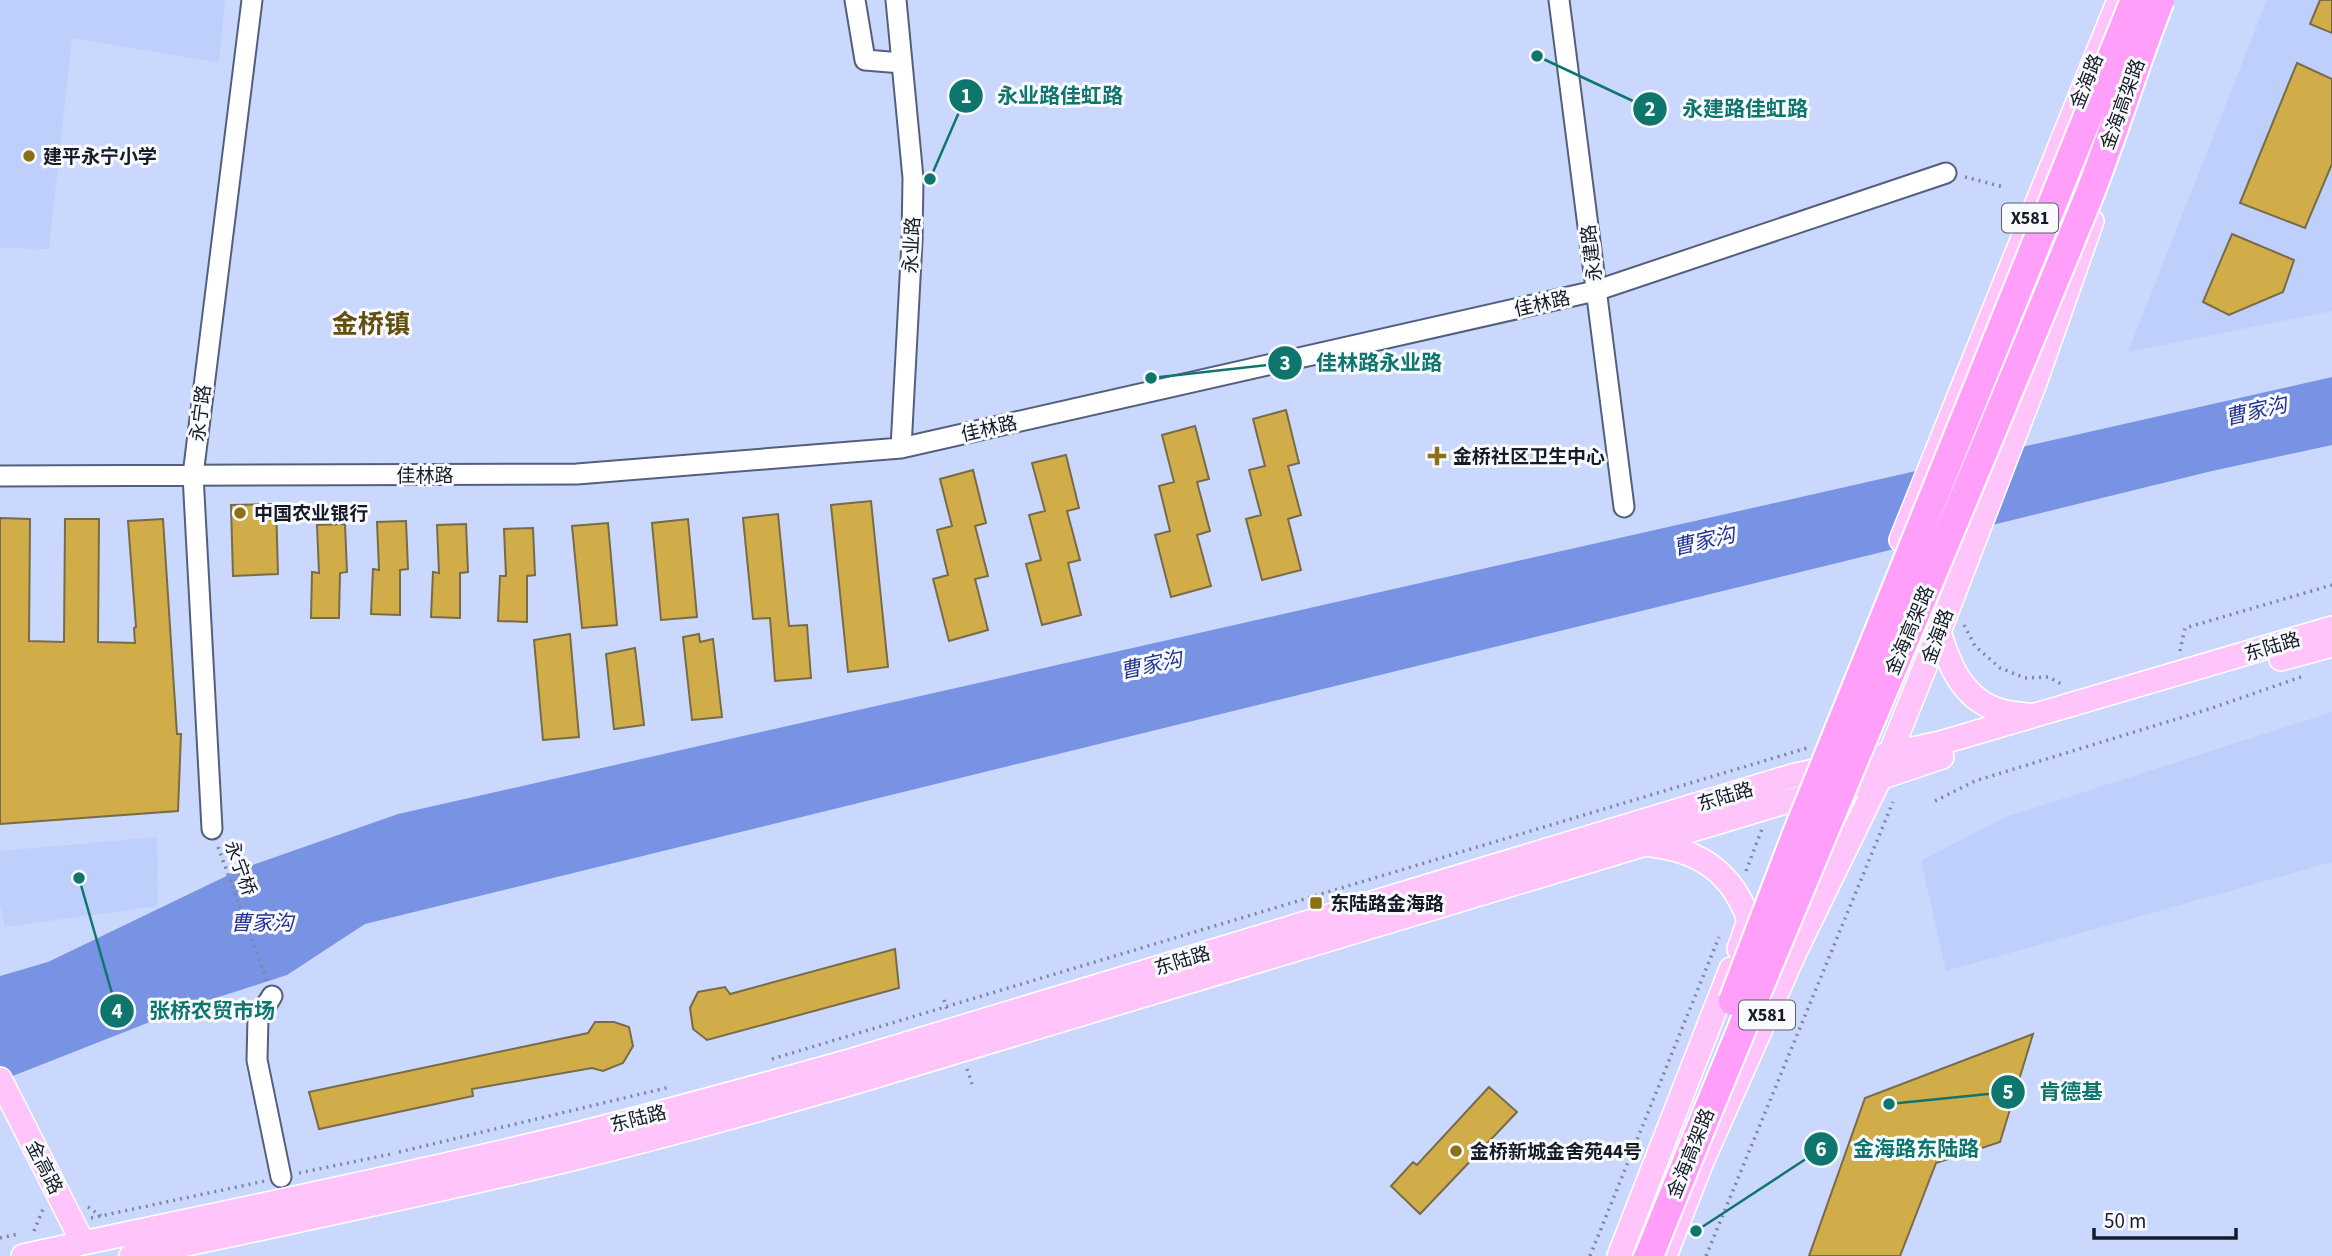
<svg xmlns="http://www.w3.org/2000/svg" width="2332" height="1256" font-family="'Source Sans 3','Noto Sans SC',sans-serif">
<rect width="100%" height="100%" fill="#cbd8fd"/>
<path fill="#bfcffb" d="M0,0H225L219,63L72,38L49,249L0,248Z
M2267,0H2332V311L2128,352Z
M2332,712V862L1946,971L1921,861L2003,818Z
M157,837L158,906L5,927L0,905V851Z"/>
<path fill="#7893e4" d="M2332,377V445L2212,471L365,924L287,975L188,1007L0,1081V976L48,962L241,869L398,814Z"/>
<path fill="#d1ad49" stroke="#786b48" stroke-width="2" d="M2320,0H2332V33L2310,24Z
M2297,63L2332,79V164L2305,228L2240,203Z
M2232,234L2294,260L2283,292L2229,315L2203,302Z
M1286,410L1299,463L1288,466L1301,515L1288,519L1301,570L1262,580L1246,519L1261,515L1249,470L1265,466L1253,419Z
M1195,426L1209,479L1197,482L1210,531L1197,535L1211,586L1171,597L1155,535L1170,531L1159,486L1174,482L1162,435Z
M1066,455L1079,508L1067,511L1080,560L1068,563L1081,615L1042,625L1026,564L1041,560L1029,515L1045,511L1032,463Z
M973,470L986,523L975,526L988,576L975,579L988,630L949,641L933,579L948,575L937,530L952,526L940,479Z
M871,501L888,667L848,672L831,505Z
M276,504L278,574L233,576L231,505Z
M778,514L789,626L807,625L811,678L775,681L770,618L753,619L743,518Z
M0,518L30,519L29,641L64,642L65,519H99L98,642L135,643L134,628L136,627L128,521L163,519L177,734H181L178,811L0,824Z
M688,519L697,617L661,620L652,523Z
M406,521L408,569L400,570V615L371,614L373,569L379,570L377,522Z
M608,523L617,625L582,628L572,526Z
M345,524L347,572L340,573L339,618H311L312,572L319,573L317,525Z
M466,524L468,572L460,573V618L431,617L433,572L439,573L437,525Z
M533,528L535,575L527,576V622L498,621L500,576H506L504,529Z
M570,634L579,737L543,740L534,640Z
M699,634L700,642L713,639L722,717L692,720L683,637Z
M635,648L644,725L614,729L606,654Z
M895,949L899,988L707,1040L693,1029L690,1008L698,992L725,987L730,994Z
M595,1022H614L629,1027L633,1046L623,1063L603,1071L592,1068L472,1089L473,1096L319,1129L309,1092L588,1033Z
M2033,1034L2000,1142L1936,1163L1900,1256H1809L1865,1098Z
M1489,1087L1517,1112L1420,1214L1391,1186L1413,1162L1417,1165Z"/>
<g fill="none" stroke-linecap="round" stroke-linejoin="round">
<g stroke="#545f7f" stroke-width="23">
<path id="minor" d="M855,0L865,60L902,63
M896,0L913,178L912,241L901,448
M1559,0L1624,507
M0,476L577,474L901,448L1595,291L1946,173
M212,829L193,475L252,0
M272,996L258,1018L257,1060L281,1177"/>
</g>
<g stroke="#fff" stroke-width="26">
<path id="major" d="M1901,540L2119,0
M1939,632C1949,664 1961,696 1995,709C2005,713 2017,714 2028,715
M2281,659L2332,645
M1652,845C1701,851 1732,873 1749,920L1739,949
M0,1079L83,1243
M23,1256C203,1217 383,1181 561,1138C659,1114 756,1087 853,1060L1792,776L1940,743L2332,628
M131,1256C277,1225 422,1195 567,1160C665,1136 762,1109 859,1081L1775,805L1880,778L1942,757
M1619,1256L1731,969
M1665,1256L1701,1164L1795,952L1880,778L1939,632L2036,380L2092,221"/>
</g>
<path stroke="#7e87a2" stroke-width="3.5" stroke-dasharray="2 5" stroke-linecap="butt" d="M1965,177L2004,187
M1964,625L1975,646L2000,668L2025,678L2049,677L2063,685
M2180,651L2185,628L2332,585
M1935,801L1975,781L2209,709L2301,677
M218,847L267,981
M1746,871L1762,829
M944,1000L947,1009
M772,1059L1807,748
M967,1069L972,1084
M399,1152L670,1087
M299,1173L391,1154
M88,1207L101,1216
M91,1218L265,1181
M34,1231L43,1209
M0,1238L18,1234
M1590,1256L1719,937
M1706,1256L1893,802"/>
<use href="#minor" stroke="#fff" stroke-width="19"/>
<use href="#major" stroke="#ffc5fb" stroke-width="23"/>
<g stroke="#fff" stroke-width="32" stroke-linecap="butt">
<path id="highway-bridge" d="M1733,1001L1796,836L2135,0
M1649,1256C1791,902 1944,552 2088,198C2114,133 2134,65 2160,0"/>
</g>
<use href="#highway-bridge" stroke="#ff9ff9" stroke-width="28"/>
</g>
<g fill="#8d7013" stroke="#f8fafe" stroke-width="2.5">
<circle cx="29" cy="156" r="7"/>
<path d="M1433.5 445.5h7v7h7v7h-7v7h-7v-7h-7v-7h7z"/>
<circle cx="240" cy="513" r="7"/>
<rect x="1309" y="896" width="14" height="14" rx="3.5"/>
<circle cx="1456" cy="1151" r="7"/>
</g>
<g text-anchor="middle" stroke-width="6" stroke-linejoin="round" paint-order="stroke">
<g fill="#f8fafe" stroke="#5a5e68" stroke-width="2">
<rect x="2002" y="203.5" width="56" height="29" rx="5"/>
<rect x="1739" y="1000.5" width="56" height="29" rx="5"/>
</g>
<g font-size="18" font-weight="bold" fill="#161b27">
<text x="2030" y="224">X581</text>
<text x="1767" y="1021">X581</text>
</g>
<g font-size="19" fill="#161b27" stroke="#f8fafe">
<text transform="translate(2086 81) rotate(-68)" y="7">金海路</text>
<text transform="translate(2122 104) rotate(-70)" y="7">金海高架路</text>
<text transform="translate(911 245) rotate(-87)" y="7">永业路</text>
<text transform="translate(1591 253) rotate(-97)" y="7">永建路</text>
<text transform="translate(1542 303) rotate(-13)" y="7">佳林路</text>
<text transform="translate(200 413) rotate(-83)" y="7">永宁路</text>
<text transform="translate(989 428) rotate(-13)" y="7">佳林路</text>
<text x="425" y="482">佳林路</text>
<text transform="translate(1909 630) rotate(-67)" y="7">金海高架路</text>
<text transform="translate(1937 636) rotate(-70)" y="7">金海路</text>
<text transform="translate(2272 646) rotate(-17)" y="7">东陆路</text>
<text transform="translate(1725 796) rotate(-17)" y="7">东陆路</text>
<text transform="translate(241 868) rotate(70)" y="7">永宁桥</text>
<text transform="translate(1182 960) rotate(-17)" y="7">东陆路</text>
<text transform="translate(638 1118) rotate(-14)" y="7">东陆路</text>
<text transform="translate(1690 1153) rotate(-68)" y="7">金海高架路</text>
<text transform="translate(45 1167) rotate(63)" y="7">金高路</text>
</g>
<g font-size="19" font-weight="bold" fill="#161b27" stroke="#f8fafe" text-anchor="start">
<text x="43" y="163">建平永宁小学</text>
<text x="1453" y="463">金桥社区卫生中心</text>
<text x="254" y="520">中国农业银行</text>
<text x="1330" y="910">东陆路金海路</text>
<text x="1470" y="1158">金桥新城金舍苑44号</text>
</g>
<g font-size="21" font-style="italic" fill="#223390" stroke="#f8fafe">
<text transform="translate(2256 411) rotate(-13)" y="7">曹家沟</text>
<text transform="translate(1704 541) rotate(-13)" y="7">曹家沟</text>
<text transform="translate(1151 665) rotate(-12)" y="7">曹家沟</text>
<text x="262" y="930">曹家沟</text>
</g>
<g font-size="26" font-weight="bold" fill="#644f13" stroke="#f8fafe">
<text x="371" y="333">金桥镇</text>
</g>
</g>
<path fill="none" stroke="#0f766e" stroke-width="2.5" d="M930 179L966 96M1537 56L1650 109M1151 378L1285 363M79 878L117 1011M1889 1104L2008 1092M1696 1231L1821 1149"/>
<g fill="#0f766e" stroke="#f8fafe" stroke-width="2.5">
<circle cx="930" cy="179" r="7"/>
<circle cx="1537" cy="56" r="7"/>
<circle cx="1151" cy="378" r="7"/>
<circle cx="79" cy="878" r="7"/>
<circle cx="1889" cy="1104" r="7"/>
<circle cx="1696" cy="1231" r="7"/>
<circle cx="966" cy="96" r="18"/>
<circle cx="1650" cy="109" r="18"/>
<circle cx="1285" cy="363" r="18"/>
<circle cx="117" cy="1011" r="18"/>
<circle cx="2008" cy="1092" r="18"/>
<circle cx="1821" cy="1149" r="18"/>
</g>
<g font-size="21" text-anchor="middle" font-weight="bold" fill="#fff">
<text x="966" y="103">1</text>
<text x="1650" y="116">2</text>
<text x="1285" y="370">3</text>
<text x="117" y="1018">4</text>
<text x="2008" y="1099">5</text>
<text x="1821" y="1156">6</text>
</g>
<g font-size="21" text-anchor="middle" font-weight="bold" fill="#0f766e" stroke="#f8fafe" stroke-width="6" stroke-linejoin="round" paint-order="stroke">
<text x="1060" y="103">永业路佳虹路</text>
<text x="1745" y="116">永建路佳虹路</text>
<text x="1379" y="370">佳林路永业路</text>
<text x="212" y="1018">张桥农贸市场</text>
<text x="2071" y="1099">肯德基</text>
<text x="1916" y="1156">金海路东陆路</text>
</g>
<path d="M2094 1228v10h142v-10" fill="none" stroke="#161b27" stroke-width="3.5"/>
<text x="2104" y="1228" font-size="21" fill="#161b27" stroke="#f8fafe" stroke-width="5" paint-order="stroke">50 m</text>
</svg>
